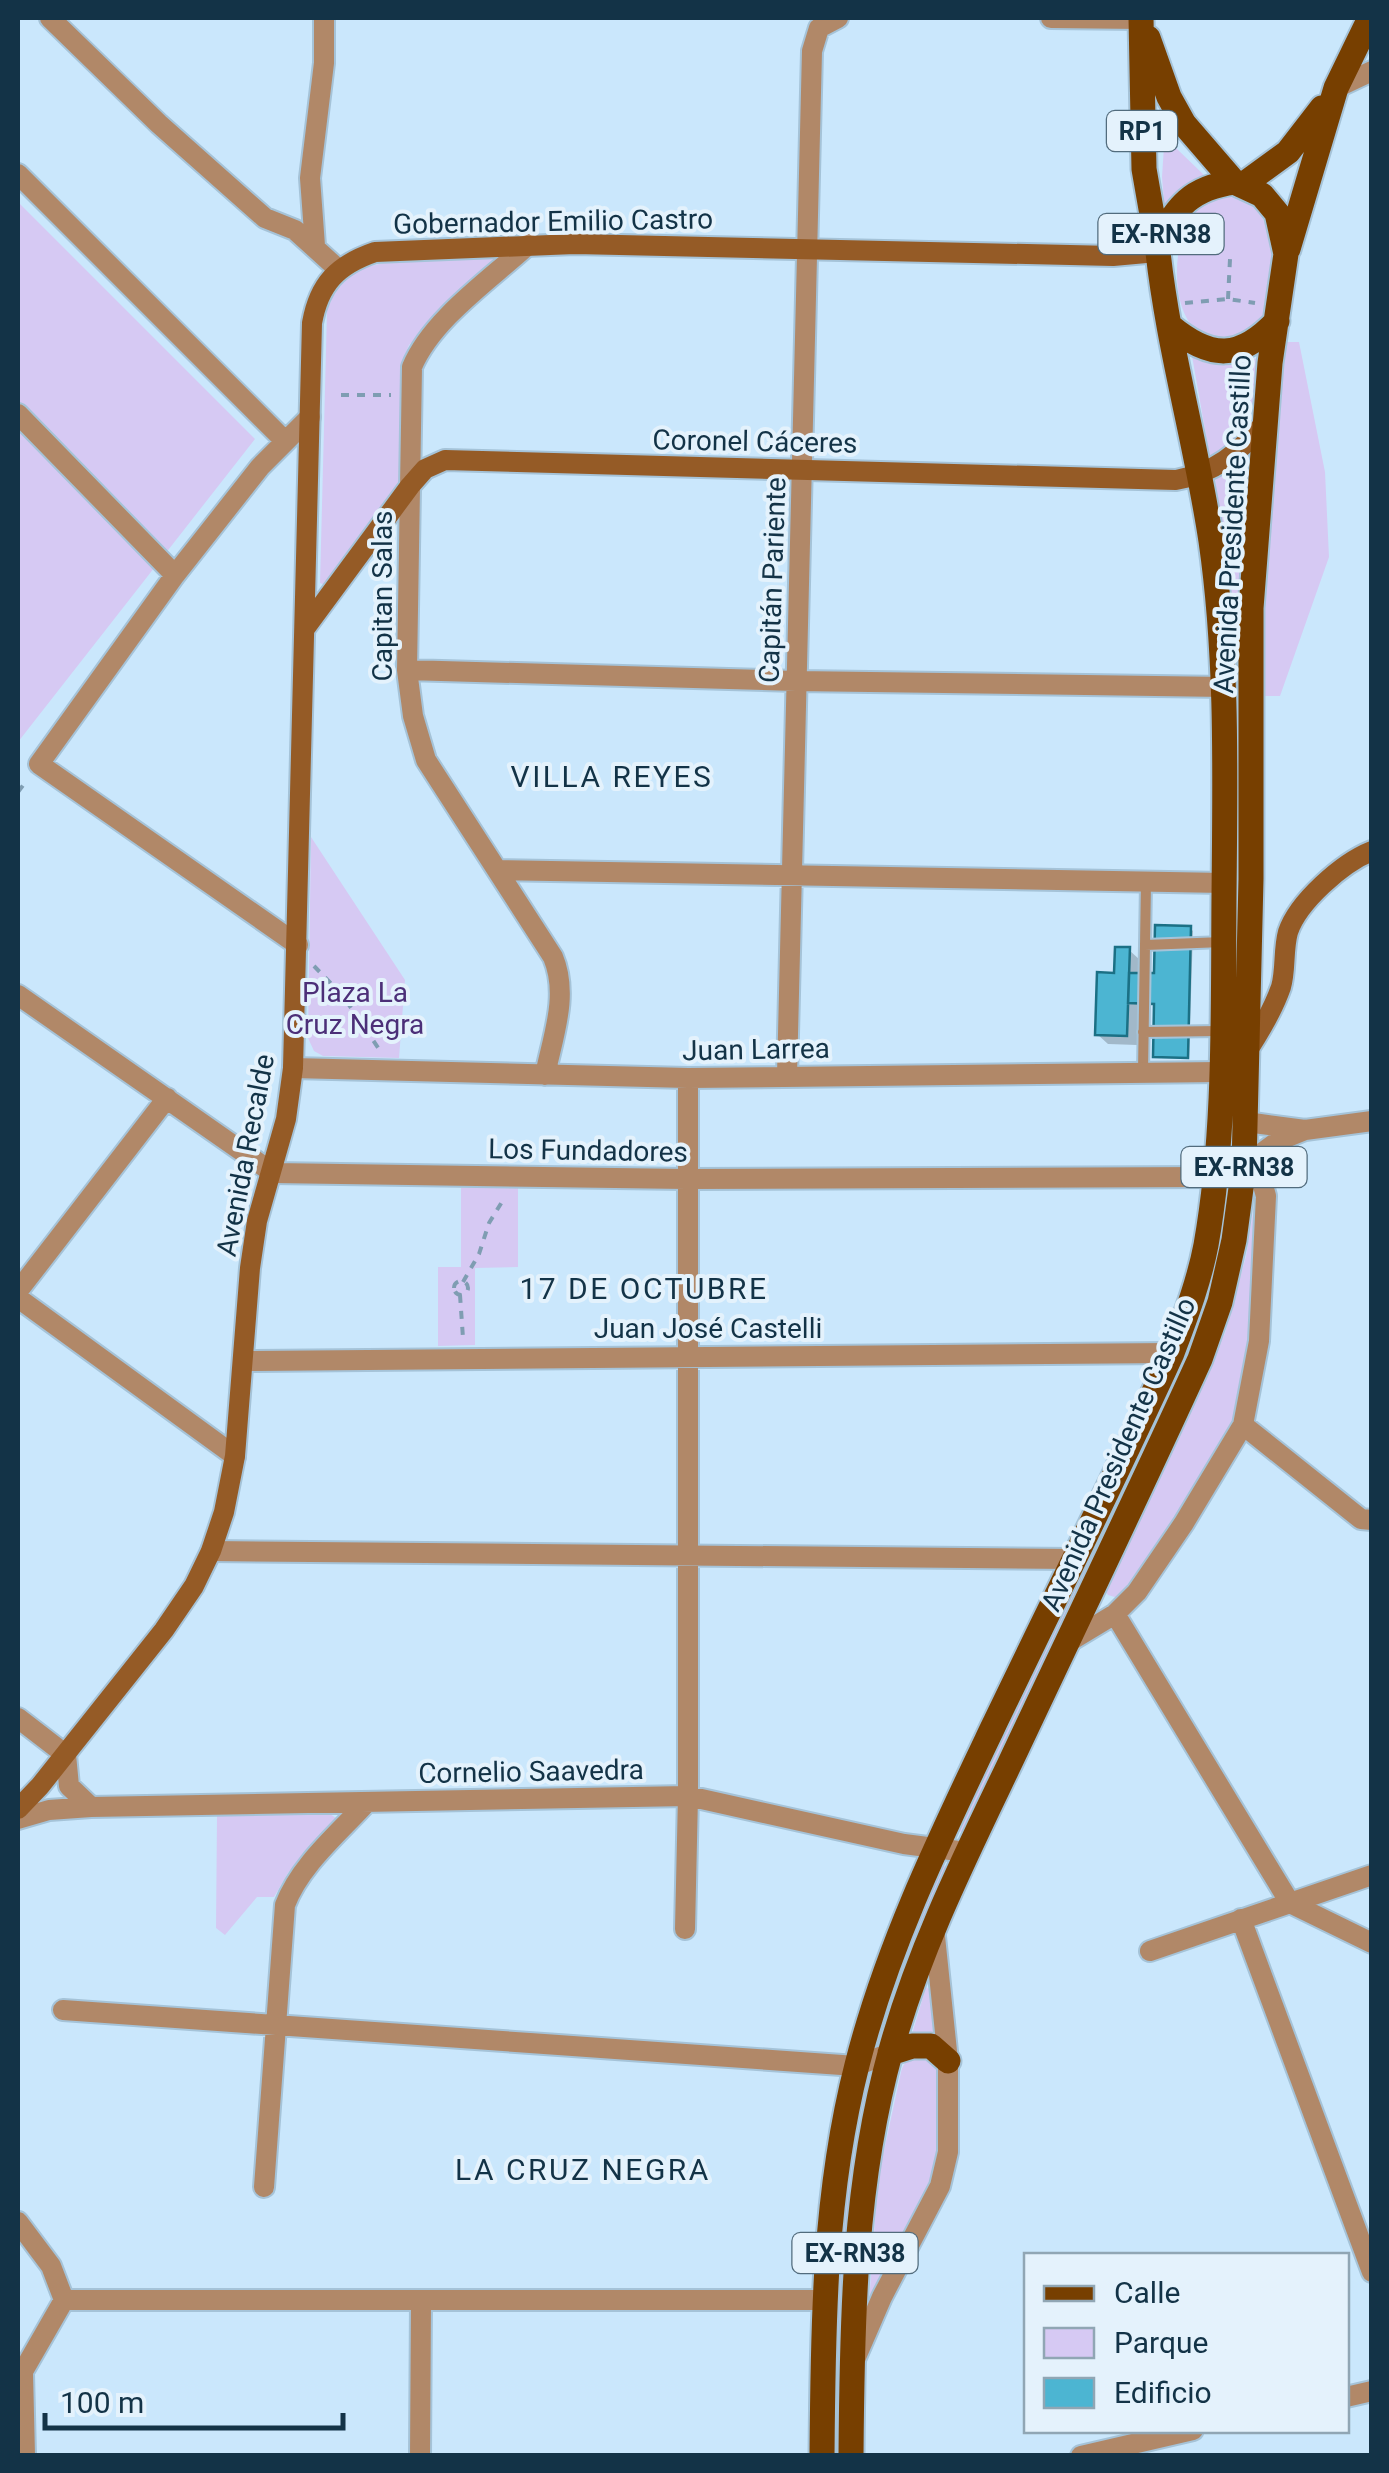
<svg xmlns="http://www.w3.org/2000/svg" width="1389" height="2473" font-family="Roboto,sans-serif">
<rect width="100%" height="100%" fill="#cae7fc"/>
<path fill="#d6c9f3" d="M1165,131L1177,149L1204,175L1188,186L1165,214L1162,177Z
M1236,193C1286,226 1272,262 1266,315C1257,327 1243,337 1228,339C1163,350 1165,223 1206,200C1213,195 1227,195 1236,193Z
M18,202L255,439L18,742Z
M501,253L409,345L404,357L400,487L325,585L320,583L327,311C333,293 343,279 361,270C384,257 470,256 501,253Z
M1284,342H1299L1325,472L1329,557L1280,696H1263L1264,611Z
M1192,356C1217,367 1235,365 1260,357C1256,400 1251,435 1210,458Z
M1248,459L1240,649L1235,1152L1226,1235L1202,1322L1179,1379L962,1832L958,1831L1210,1276L1221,1235L1229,1152L1236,796L1235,648L1215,479Z
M311,837L405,980L399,1058L323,1056L314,1051L308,1038Z
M461,1188H518V1267L475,1268V1345L438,1346V1267H461Z
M1260,1189C1255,1256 1257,1374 1228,1434C1202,1489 1164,1541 1129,1591L1118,1598L1108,1595L1104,1589L1225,1333L1246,1256L1256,1193Z
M330,1814L336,1818L335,1824L288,1873L274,1897H257L225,1935L216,1928L217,1816Z
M941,1866H948L898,1991L885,2037L879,2038L892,1990Z
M926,1987L934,1993L939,2037L912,2034Z
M925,2056L938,2065L939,2157L932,2183L869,2303L878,2178L901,2072C905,2058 911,2058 925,2056Z
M874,2073L844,2248L840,2455L833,2456L838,2246L867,2079Z"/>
<path fill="#0003" d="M1190,928L1193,931L1189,1059L1155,1056L1156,1005H1138L1137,1045L1108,1044L1097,1034L1117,975L1129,950L1140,960L1139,975L1156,976Z"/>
<path fill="#4cb5d2" stroke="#1b7085" stroke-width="2.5" d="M1155,925L1191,926L1188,1058L1153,1057L1154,1004L1128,1003L1129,973H1154Z
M1115,947H1130L1127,1036L1095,1035L1097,972L1114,973Z"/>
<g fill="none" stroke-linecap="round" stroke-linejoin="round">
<g stroke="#a5c3d8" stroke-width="14">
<path id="lane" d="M1145,945L1223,942
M1143,1032L1220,1031
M1143,1072L1146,882"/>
</g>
<g stroke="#a5c3d8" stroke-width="24">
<path id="street" d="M50,18L159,124L265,218L295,230L338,269
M1051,18L1141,19
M1336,88L1372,71
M18,174L285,441
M529,244C491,279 432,319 412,367L407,670L413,716L426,760L553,957C569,995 553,1036 545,1075
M315,246L310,178L324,63V18
M18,414L175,575
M407,670L796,681L1225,687
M498,870L1224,883
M298,945L39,764L175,575L260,467L310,417
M18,995L273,1173L686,1179L1214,1177
M293,1068L688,1078L1220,1072
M787,1075L812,51L819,28L838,18
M1246,1122L1305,1130L1372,1121
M18,1291L167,1098
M18,1298L235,1456
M245,1361L1172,1353
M1243,1425L1361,1519L1372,1520
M211,1551L1074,1559
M1115,1614L1290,1903L1372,1943
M1067,1643L1115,1614L1137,1592L1184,1523L1243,1425L1259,1341L1266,1196L1261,1178L1244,1166L1278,1141L1305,1130
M18,1718L66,1755L69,1786L91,1807
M18,1819L49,1810L91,1807L688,1796L904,1844L966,1852
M1241,1919L1372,2272
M685,1929L688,1796V1078
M1150,1951L1372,1875
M63,2010L856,2066L890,2053
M264,2187L285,1905C300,1865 339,1833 367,1802
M18,2222L51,2266L64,2300
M64,2300H823
M856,2357L882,2297L940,2186L948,2152V2061L934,1927
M23,2373L25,2456
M18,2380L64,2300
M1346,2397L1372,2391
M420,2456L421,2301
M1081,2456L1193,2430"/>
</g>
<g stroke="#a5c3d8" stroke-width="24">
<path id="secondary" d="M306,627L410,486L425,469L445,460L1176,480C1215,473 1238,453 1264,424
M1248,1050C1261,1030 1273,1010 1281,987C1286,970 1283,950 1288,932C1298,902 1342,863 1372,851
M18,1809L40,1786L164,1630L194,1586L211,1551L224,1512L235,1456L250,1268L257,1221L286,1119L293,1068L312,323C319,284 337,265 375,252L575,244L1113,256L1157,252"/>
</g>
<g stroke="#a5c3d8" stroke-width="29">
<path id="primary" d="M1141,18L1144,169L1157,243
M1148,38L1169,97L1184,124L1234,182
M1244,184L1288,152L1322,108
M1288,249L1336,88L1370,18
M1170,326C1211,360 1240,360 1277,321
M890,2053L912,2046H931L948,2061
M822,2456C823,2324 824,2194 857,2065C887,1947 940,1838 992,1729C1052,1604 1114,1480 1172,1353C1185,1318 1199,1282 1206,1245C1226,1132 1223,1012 1224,897C1225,778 1228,659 1211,541C1196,441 1167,343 1157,243C1177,206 1191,188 1234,182L1262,195L1277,213L1286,254L1270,363L1251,608V879L1244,1166L1234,1240L1220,1302L1200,1359C1138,1495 1073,1629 1010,1763C965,1857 919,1949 891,2050C854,2183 852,2319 851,2456"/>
</g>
<path stroke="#7f9db2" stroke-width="4" stroke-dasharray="8 8" stroke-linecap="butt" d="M1228,299L1230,259
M1185,303L1228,299L1255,303
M341,395H391
M18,792L27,780
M314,966L343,996L379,1049
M454 1288a7 7 0 1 1 14 0a7 7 0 1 1-14 0Z
M463,1282L479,1254L489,1223L505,1197
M460,1295L463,1338"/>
<use href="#lane" stroke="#b18868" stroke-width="10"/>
<use href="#street" stroke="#b18868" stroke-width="20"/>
<use href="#secondary" stroke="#955b26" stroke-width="20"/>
<use href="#primary" stroke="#773f00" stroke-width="25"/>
</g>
<g text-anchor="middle" stroke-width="8" stroke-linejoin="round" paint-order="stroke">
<g fill="#e4f2fc" stroke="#526c7d" stroke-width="2.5">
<rect x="1107" y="111" width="70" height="40" rx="8"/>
<rect x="1098.5" y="214" width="125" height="40" rx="8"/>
<rect x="1181.5" y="1147" width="125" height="40" rx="8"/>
<rect x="792.5" y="2233" width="125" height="40" rx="8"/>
</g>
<g font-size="25" font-weight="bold" fill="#133347">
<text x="1142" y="140">RP1</text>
<text x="1161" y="243">EX-RN38</text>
<text x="1244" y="1176">EX-RN38</text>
<text x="855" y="2262">EX-RN38</text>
</g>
<g font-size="28" fill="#133347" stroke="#e4f2fc">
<text transform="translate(553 221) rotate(-1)" y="10">Gobernador Emilio Castro</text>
<text transform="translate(755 441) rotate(1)" y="10">Coronel Cáceres</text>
<text transform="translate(1232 524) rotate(-87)" y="10">Avenida Presidente Castillo</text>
<text transform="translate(772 580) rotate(-88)" y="10">Capitán Pariente</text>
<text transform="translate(382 596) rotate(-90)" y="10">Capitan Salas</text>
<text transform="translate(756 1049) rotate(-1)" y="10">Juan Larrea</text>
<text transform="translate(588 1150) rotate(1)" y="10">Los Fundadores</text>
<text transform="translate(245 1155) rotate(-79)" y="10">Avenida Recalde</text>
<text x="708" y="1338">Juan José Castelli</text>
<text transform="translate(1118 1454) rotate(-66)" y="10">Avenida Presidente Castillo</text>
<text transform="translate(531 1771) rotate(-1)" y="10">Cornelio Saavedra</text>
</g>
<g font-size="28" fill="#4c2f78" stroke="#e4f2fc">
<text x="355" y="1002">Plaza La<tspan x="355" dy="32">Cruz Negra</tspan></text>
</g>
<g font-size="30" letter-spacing="2.5" fill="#133347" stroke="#e4f2fc">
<text x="612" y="787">VILLA REYES</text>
<text x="644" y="1299">17 DE OCTUBRE</text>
<text x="583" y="2180">LA CRUZ NEGRA</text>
</g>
</g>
<rect width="1389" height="2473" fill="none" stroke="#133347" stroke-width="40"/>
<rect x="1024" y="2253" width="325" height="180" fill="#e4f2fc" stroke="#90a6b4" stroke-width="2.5"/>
<rect x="1044" y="2286" width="50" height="15" fill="#773f00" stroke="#90a6b4" stroke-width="2.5"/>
<text x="1114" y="2303" font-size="30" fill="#133347">Calle</text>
<rect x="1044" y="2328" width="50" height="30" fill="#d6c9f3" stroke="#90a6b4" stroke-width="2.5"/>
<text x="1114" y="2353" font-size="30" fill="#133347">Parque</text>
<rect x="1044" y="2378" width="50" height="30" fill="#4cb5d2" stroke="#90a6b4" stroke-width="2.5"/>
<text x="1114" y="2403" font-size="30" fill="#133347">Edificio</text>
<path d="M45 2413v15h298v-15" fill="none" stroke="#133347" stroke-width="5"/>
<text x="60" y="2413" font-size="30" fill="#133347" stroke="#e4f2fc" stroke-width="8" paint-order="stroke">100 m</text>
</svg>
